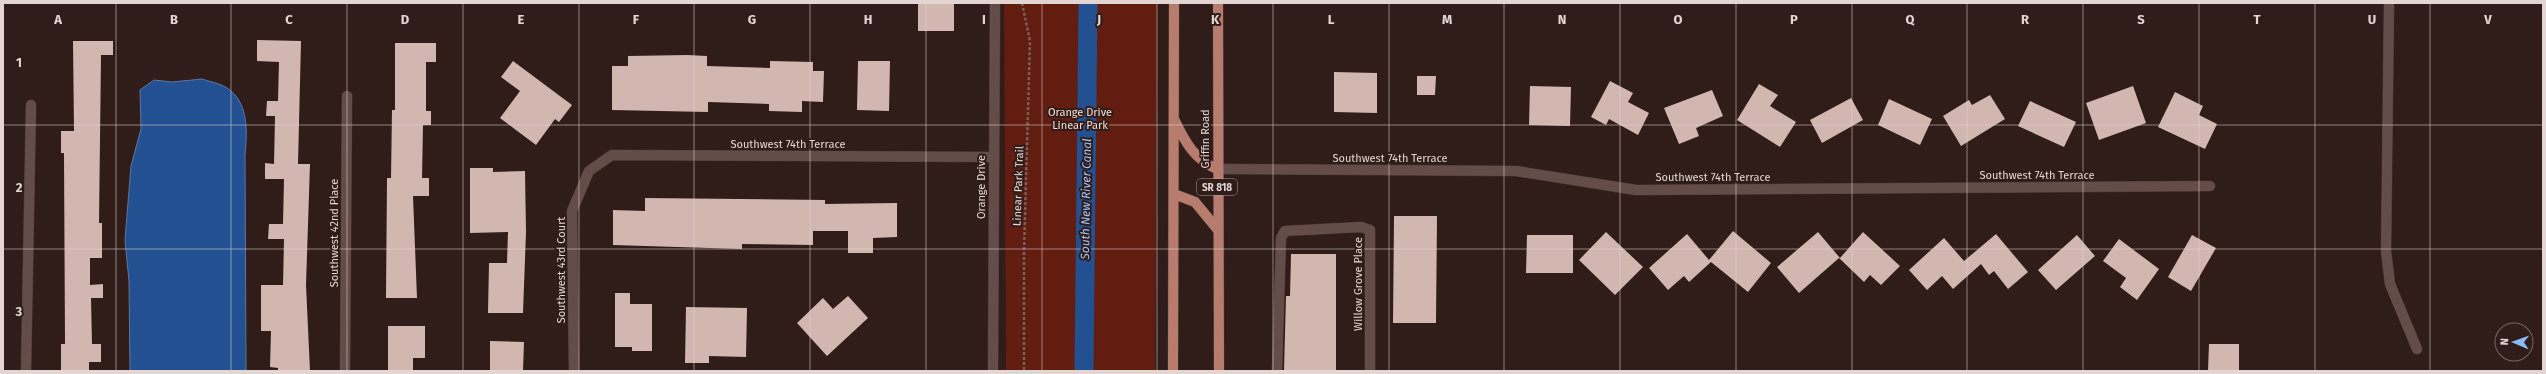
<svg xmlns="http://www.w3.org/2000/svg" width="2546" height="374" font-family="'Fira Sans',sans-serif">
<rect width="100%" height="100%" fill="#301c18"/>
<path fill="#621c10" d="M1004,3H1157L1155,371H1006Z"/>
<path fill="#235091" stroke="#5d78a4" d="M202,79C211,82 224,84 231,91C249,106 247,135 245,155L246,371H130L129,281L125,240L131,166L141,129L140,90L154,80L172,82Z"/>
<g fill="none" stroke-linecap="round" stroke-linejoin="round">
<path stroke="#235091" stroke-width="19" d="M1084,371L1088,3"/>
</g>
<path fill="#d2b7b1" d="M918,3H954V31H918Z
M257,40L301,41L298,164H310L306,285L310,371H278V368L270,367L271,331H261V285H283L284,239H268L269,224H283L284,179H265V163L274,164L275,116H266L267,101H278L279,62L257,61Z
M73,41H113V55H101L99,223H102V258H90V285L103,284V298H91L92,344H101V362H89V371H61V344H65L64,153H61V131H74Z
M395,43H436V62H426V111H431V125H423L422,178H429V196H413L417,298H386L387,178H391L392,110H395Z
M687,55L707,56V66L770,68V61L813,62V71H824L823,102L802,101V112L769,111V104L708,102V112L612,110V66H628V56Z
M513,61L572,105L559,122L555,119L536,145L500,118L520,91L501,77Z
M858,61H890L889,111L857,110Z
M1334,72L1377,73V113L1334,112Z
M1417,76H1436L1435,95H1417Z
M1610,81L1633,93L1628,102L1649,113L1638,135L1609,119L1606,125L1591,117Z
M1759,84L1778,95L1770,106L1796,122L1780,147L1737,120Z
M1530,86L1571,87L1570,126L1529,125Z
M2133,86L2146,123L2099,140L2086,103Z
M1712,90L1723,116L1696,128L1699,136L1679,144L1664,108Z
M2175,92L2203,106L2199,115L2217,124L2205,149L2158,127Z
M1990,95L2005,119L1961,146L1943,116L1969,100L1972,105Z
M1851,98L1863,120L1822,143L1810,120Z
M1889,99L1932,119L1920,145L1878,125Z
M2030,101L2076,122L2064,147L2018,126Z
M470,168H493V172L525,171L526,232L523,313H488L489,263H507L508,232L470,233Z
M645,198L825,200V204L897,203V237L873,238V253H848V231H813V245L742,244V249L613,245V210L645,211Z
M1394,216H1437L1436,323H1393Z
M1733,231L1771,263L1748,292L1711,262L1689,282L1684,276L1668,290L1649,268L1687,234L1709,260Z
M1606,232L1643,267L1615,295L1579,260Z
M1818,232L1840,258L1863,232L1900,266L1881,285L1870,275L1864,282L1839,258L1799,293L1777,267Z
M1996,234L2028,272L2008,289L1994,271L1989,275L1981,264L1953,289L1942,276L1927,290L1909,270L1944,238L1964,261Z
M1527,235H1573V273H1526Z
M2077,235L2095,256L2056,290L2038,270Z
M2192,235L2216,248L2191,291L2168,277Z
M2119,239L2159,269L2137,300L2120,287L2126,278L2103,261Z
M1291,254H1336V371H1284L1286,296H1290Z
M615,293H630V304H652V351H632V347H615Z
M848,296L868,318L827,356L797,323L823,298L833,309Z
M686,307L747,308L746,357L709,356V363H685Z
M388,326H425V358H413V371H388Z
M490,341L524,342L523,371H490Z
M2209,344H2239V371H2208Z"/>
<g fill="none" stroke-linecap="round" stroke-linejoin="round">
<g stroke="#483835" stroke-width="11">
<path id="minor" d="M2389,3L2386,251L2390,284L2417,349
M1217,169L1516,171L1636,190L2210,186
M26,371L31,105
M345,371L347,96
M574,371L572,211L589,171L612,155L993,157
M1277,371L1281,238L1285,231L1361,227L1370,230V371"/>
</g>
<g stroke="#483835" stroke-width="11">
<path id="tertiary" d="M993,371L995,3"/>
</g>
<g stroke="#483835" stroke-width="11">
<path id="primary" d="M1218,3L1219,371
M1175,121C1185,142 1195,160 1217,169
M1174,194L1195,202L1218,230
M1173,371L1174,3"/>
</g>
<path stroke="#74625f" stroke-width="2.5" stroke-dasharray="3 2" stroke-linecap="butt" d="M1022,3L1030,41L1024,251V371"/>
<use href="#minor" stroke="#644d48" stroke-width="10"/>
<use href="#tertiary" stroke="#644d48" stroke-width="10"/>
<use href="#primary" stroke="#b87c6f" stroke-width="10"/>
</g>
<path fill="none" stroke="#e3d5d2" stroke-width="1" stroke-opacity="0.55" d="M116,3V371M231,3V371M347,3V371M463,3V371M579,3V371M694,3V371M810,3V371M926,3V371M1042,3V371M1157,3V371M1273,3V371M1389,3V371M1504,3V371M1620,3V371M1736,3V371M1852,3V371M1967,3V371M2083,3V371M2199,3V371M2315,3V371M2430,3V371M3,125H2543M3,249H2543"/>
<g text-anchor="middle" stroke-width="4" stroke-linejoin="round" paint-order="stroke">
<rect fill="#301c18" stroke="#ad9e9a" stroke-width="1" x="1197" y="179" width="40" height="16" rx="3"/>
<g font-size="10" font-weight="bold" fill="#e3d5d2">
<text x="1217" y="191">SR 818</text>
</g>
<g font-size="11" fill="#f7ddd7" stroke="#301c18">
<text x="1080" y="116">Orange Drive<tspan x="1080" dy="13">Linear Park</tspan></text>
</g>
<g font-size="11" fill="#e3d5d2" stroke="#301c18">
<text transform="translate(1205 139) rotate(-90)" y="4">Griffin Road</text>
<text x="788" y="148">Southwest 74th Terrace</text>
<text x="1390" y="162">Southwest 74th Terrace</text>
<text x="2037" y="179">Southwest 74th Terrace</text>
<text x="1713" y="181">Southwest 74th Terrace</text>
<text transform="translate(1018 186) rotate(-88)" y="4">Linear Park Trail</text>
<text transform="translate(981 187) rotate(-90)" y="4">Orange Drive</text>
<text transform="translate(334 233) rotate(-90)" y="4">Southwest 42nd Place</text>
<text transform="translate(561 270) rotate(-90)" y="4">Southwest 43rd Court</text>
<text transform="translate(1358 284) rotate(-90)" y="4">Willow Grove Place</text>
</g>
<g font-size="12" font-style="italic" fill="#a1c7ff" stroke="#301c18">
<text transform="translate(1086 199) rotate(-89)" y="4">South New River Canal</text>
</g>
</g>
<g font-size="13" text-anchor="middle" font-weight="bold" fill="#e3d5d2" stroke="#301c18" stroke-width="4" stroke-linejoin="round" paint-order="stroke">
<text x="58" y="24">A</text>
<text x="174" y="24">B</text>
<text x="289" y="24">C</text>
<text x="405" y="24">D</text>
<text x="521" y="24">E</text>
<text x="636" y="24">F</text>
<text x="752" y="24">G</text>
<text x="868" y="24">H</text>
<text x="984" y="24">I</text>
<text x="1099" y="24">J</text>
<text x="1215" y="24">K</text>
<text x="1331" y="24">L</text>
<text x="1447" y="24">M</text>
<text x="1562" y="24">N</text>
<text x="1678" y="24">O</text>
<text x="1794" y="24">P</text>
<text x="1910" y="24">Q</text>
<text x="2025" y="24">R</text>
<text x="2141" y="24">S</text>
<text x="2257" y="24">T</text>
<text x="2372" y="24">U</text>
<text x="2488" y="24">V</text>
<text x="19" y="67">1</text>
<text x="19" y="192">2</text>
<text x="19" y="316">3</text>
</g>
<rect width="2546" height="374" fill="none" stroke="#e3d5d2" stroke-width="8"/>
<g transform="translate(2514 342) rotate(272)"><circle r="19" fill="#301c18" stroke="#786662"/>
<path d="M0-3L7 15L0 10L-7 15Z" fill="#8cb9fc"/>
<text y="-6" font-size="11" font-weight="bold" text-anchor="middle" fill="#e3d5d2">N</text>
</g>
</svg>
